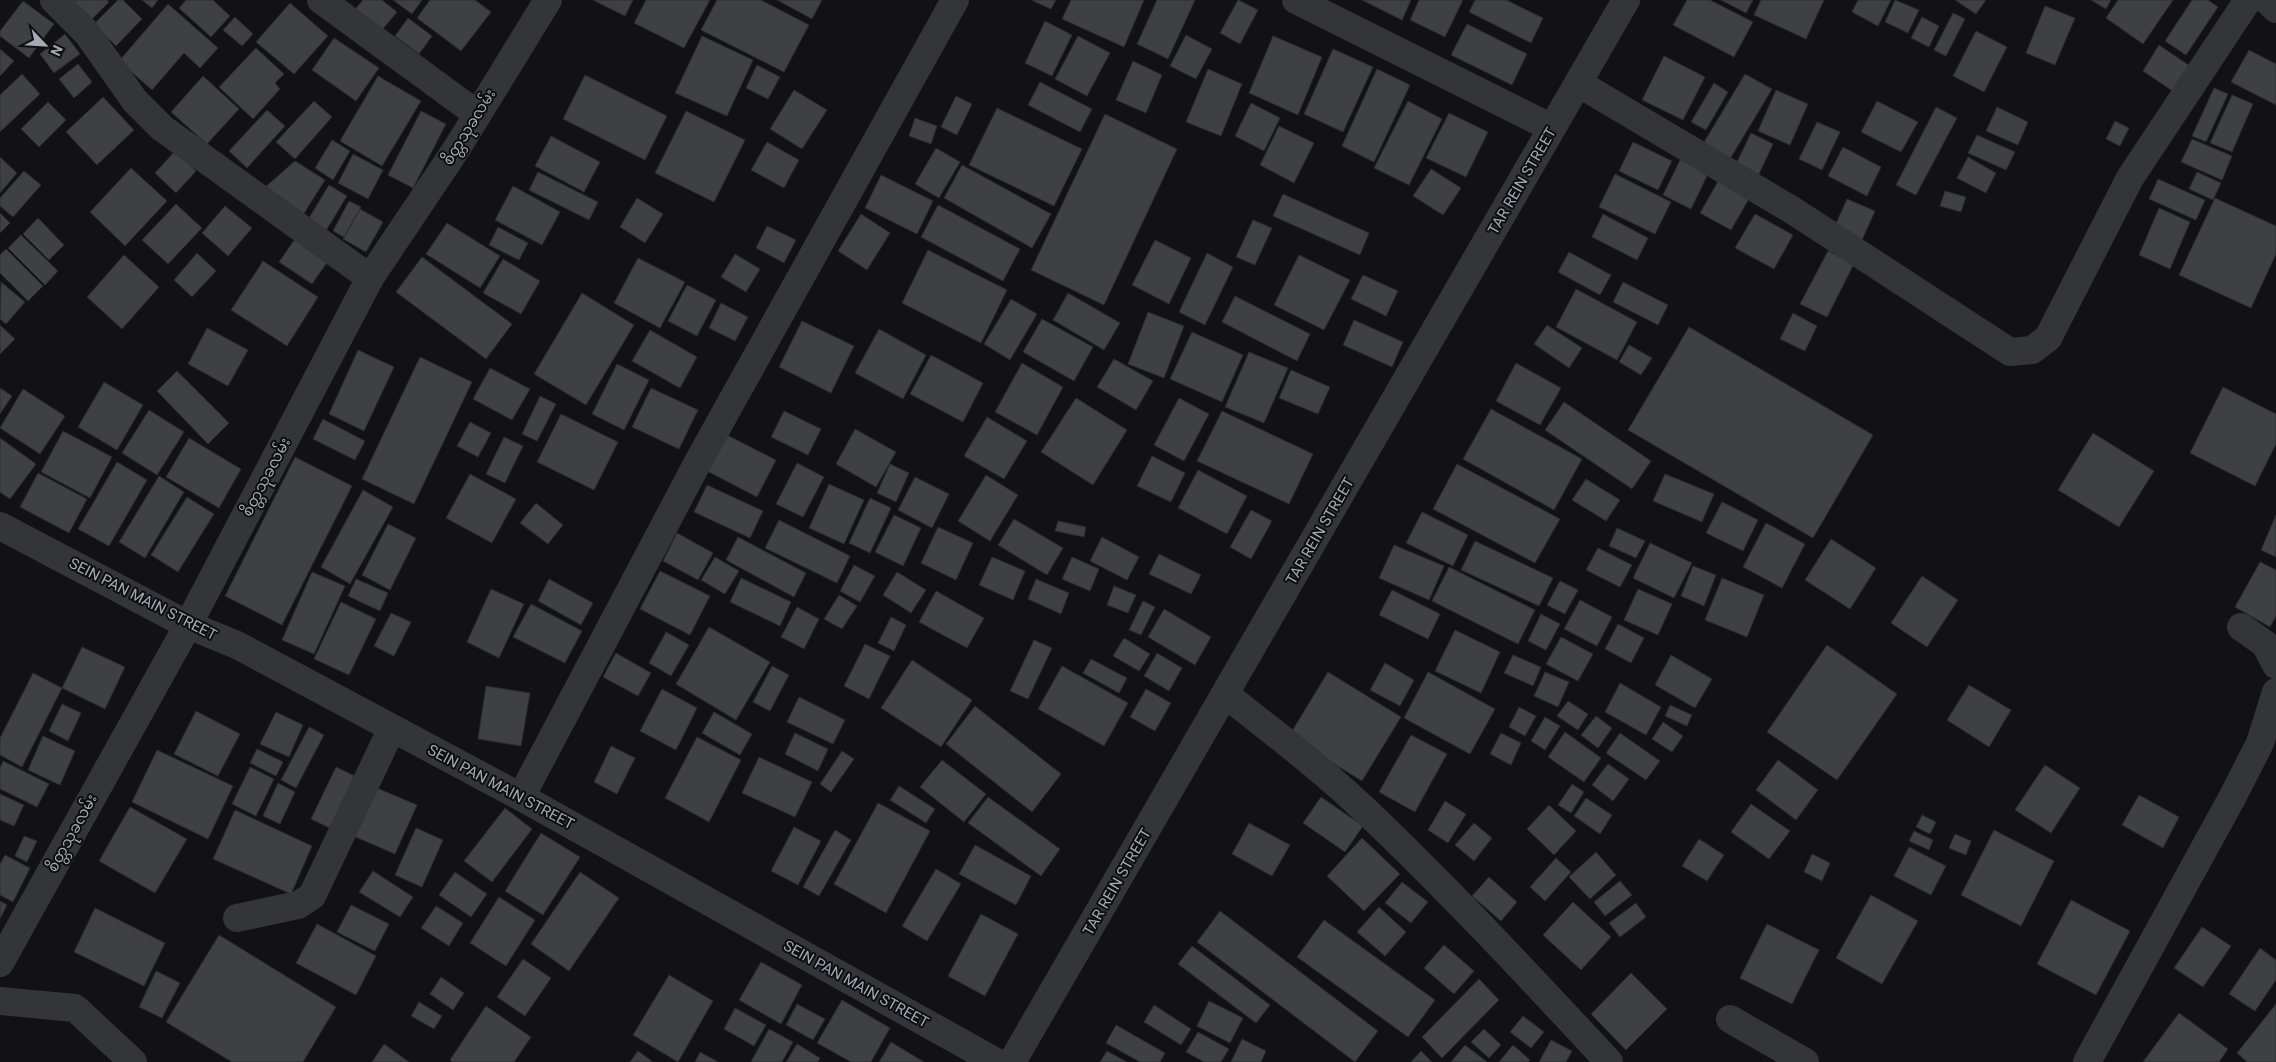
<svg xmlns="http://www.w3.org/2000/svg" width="2276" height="1062" font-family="Roboto,'Noto Sans Myanmar',sans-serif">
<rect width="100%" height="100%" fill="#121214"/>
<path fill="#3e4044" stroke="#2c2c30" d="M69,0H107L109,2L90,21Z
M118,0H123L142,19L116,46L94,24Z
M142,0H158L152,8Z
M186,0H213L230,16L211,37L179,8Z
M363,0H382L397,12L377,36L351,14Z
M393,0H422L412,14Z
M430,0H475L491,12L461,51L417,18Z
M593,0H633L625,16Z
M646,0H710L684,48L634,23Z
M717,0H761L809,25L784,72L701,30Z
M777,0H822L812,19Z
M1031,0H1056L1051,9Z
M1071,0H1144L1124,47L1062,19Z
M1157,0H1195L1168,59L1137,44Z
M1238,0L1258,10L1240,44L1220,33Z
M1362,0H1411L1402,20Z
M1419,0H1463L1445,37L1410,20Z
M1475,0H1506L1543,18L1531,43L1469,12Z
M1687,0H1710L1753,22L1734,57L1673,25Z
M1721,0H1753L1746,13Z
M1761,0H1824L1806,39L1754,15Z
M1858,0H1891L1878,26L1852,12Z
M1895,0L1919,10L1908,33L1885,22Z
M1955,0H1986L1976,14Z
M2091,0H2111L2106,9Z
M2118,0H2173L2143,44L2106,18Z
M2192,0H2208L2218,7L2186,55L2165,41Z
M23,1L54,24L29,58L0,36V31Z
M290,3L328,36L294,74L256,42Z
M168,4L218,48L200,68L184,53L152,90L119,61Z
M2045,6L2075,18L2055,65L2026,53Z
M1953,13L1965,19L1946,56L1934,50Z
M235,17L253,34L242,46L223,30Z
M1922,17L1939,26L1929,47L1911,38Z
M408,18L432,36L419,54L395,36Z
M1045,21L1072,35L1052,76L1025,63Z
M1467,24L1527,54L1512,85L1451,55Z
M1976,31L2007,47L1984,92L1953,76Z
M65,34L80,54L54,73L40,54Z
M1186,35L1212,49L1196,79L1170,66Z
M702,36L753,60L727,116L675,93Z
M1078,36L1110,53L1087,96L1055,79Z
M1273,36L1322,57L1298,115L1249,93Z
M334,38L379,68L356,101L312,70Z
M2159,45L2190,66L2174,92L2143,71Z
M256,48L284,74L275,83L280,89L253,119L219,87Z
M0,49L14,61L0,76Z
M1333,49L1373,67L1343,132L1304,114Z
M2249,50L2276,64V105L2231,82Z
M1664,56L1705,77L1683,120L1642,100Z
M1133,61L1162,75L1146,113L1116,100Z
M78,64L92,82L74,98L59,79Z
M757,65L780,77L768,99L746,88Z
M1208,69L1242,84L1221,136L1186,122Z
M1377,69L1410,85L1374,162L1342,146Z
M22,74L40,94L0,132V95Z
M1745,74L1772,89L1727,164L1700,149Z
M585,75L667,116L645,160L563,119Z
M203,76L239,109L207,144L171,112Z
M378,76L421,101L382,166L340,141Z
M1040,82L1092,109L1080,132L1028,105Z
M1714,83L1728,92L1706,130L1691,122Z
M2214,88L2228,94L2206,142L2192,136Z
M794,90L827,110L802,149L770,129Z
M1776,90L1808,104L1790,145L1758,131Z
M2232,95L2253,104L2232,152L2210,143Z
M956,96L972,104L957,135L941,127Z
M103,97L134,130L97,165L66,132Z
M314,101L332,117L295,159L276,142Z
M1408,101L1442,119L1409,185L1374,168Z
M1877,101L1918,122L1901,152L1861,132Z
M48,102L66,120L39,147L21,129Z
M1251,103L1280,118L1264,151L1235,136Z
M1936,107L1957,118L1916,195L1896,185Z
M1997,107L2028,122L2018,145L1986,131Z
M997,108L1082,149L1054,206L969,165Z
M267,110L285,126L247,168L229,151Z
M421,111L446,124L413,188L388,175Z
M686,111L745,140L714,202L655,173Z
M1449,113L1488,132L1466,177L1426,158Z
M1105,114L1177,149L1104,305L1031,270Z
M915,118L937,126L931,144L909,136Z
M2115,121L2129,128L2120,146L2106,139Z
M1817,122L1840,132L1822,170L1799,159Z
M1279,126L1314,143L1294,183L1260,165Z
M1751,133L1773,144L1758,176L1735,166Z
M1977,135L2015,152L2006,170L1968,153Z
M551,136L600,162L584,192L535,166Z
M2192,139L2232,156L2222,180L2181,162Z
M332,140L350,151L333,180L315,168Z
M767,142L799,160L784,188L751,170Z
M1633,142L1672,161L1658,190L1619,171Z
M1843,147L1881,167L1867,196L1828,176Z
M936,148L960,162L939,198L915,184Z
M175,151L196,171L176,193L155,173Z
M353,154L383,170L368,199L338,183Z
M0,157L17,173L0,193Z
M1968,157L1996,173L1986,193L1957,178Z
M1681,158L1709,172L1691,209L1663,195Z
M295,161L325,180L303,215L263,189Z
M962,165L1051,214L1032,248L944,198Z
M131,168L167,201L125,246L90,212Z
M1431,169L1461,188L1443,215L1413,196Z
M24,171L41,185L13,217L0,206V198Z
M538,172L598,202L589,220L529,190Z
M2197,172L2221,183L2213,200L2189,189Z
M1615,174L1671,202L1655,234L1599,207Z
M881,175L933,201L917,234L865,208Z
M1720,178L1751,195L1731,230L1700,213Z
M2158,179L2205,200L2196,220L2149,199Z
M329,185L347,196L324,234L306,223Z
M513,186L560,212L542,245L495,220Z
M1945,191L1966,197L1961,212L1940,206Z
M1283,194L1369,233L1360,255L1273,216Z
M637,198L663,214L645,243L620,227Z
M2215,198L2276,226V254L2251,308L2179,275Z
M1847,199L1875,211L1862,240L1834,228Z
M349,201L361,207L344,237L333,231Z
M176,204L202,228L168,264L142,240Z
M938,205L1020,249L1003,281L921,237Z
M225,206L252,228L228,256L202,233Z
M2159,208L2190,222L2170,269L2139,255Z
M360,209L383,222L366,252L343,239Z
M0,213L10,223L0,233Z
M861,214L890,233L867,270L838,251Z
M1603,214L1648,238L1637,260L1592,237Z
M1755,214L1793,235L1774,269L1735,248Z
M38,218L64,245L49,260L23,234Z
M1253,220L1272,228L1255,265L1236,257Z
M447,223L500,256L480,288L426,254Z
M767,226L796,240L784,263L756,248Z
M498,227L528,243L519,260L489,245Z
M21,235L58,271L45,285L8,248Z
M295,239L328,261L312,284L279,262Z
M1155,240L1191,258L1169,304L1132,285Z
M6,249L43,286L28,301L0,273V255Z
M928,250L1007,290L981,343L902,303Z
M1828,251L1854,264L1827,317L1800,304Z
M1569,252L1611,275L1600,295L1558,272Z
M197,253L216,271L192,297L174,280Z
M1207,253L1233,267L1205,325L1179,312Z
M735,254L760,269L746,292L721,277Z
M124,255L159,287L122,329L87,297Z
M1299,255L1350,280L1324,330L1274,305Z
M422,257L512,324L486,359L396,292Z
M638,258L685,282L660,328L614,303Z
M503,259L540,281L521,314L483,293Z
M263,261L318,297L287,346L231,310Z
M1363,275L1398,291L1386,316L1351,299Z
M1,282L25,302L6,324L0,319Z
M1623,282L1668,305L1658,325L1613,302Z
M687,285L716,300L697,336L668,321Z
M1576,289L1637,322L1617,360L1556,327Z
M582,293L634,325L586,405L534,374Z
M1068,293L1120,323L1104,350L1053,320Z
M1235,296L1310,334L1297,361L1222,322Z
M1011,299L1037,314L1010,360L984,344Z
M721,303L748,317L735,341L709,328Z
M1148,312L1184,326L1164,378L1128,364Z
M1793,313L1817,326L1805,351L1780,339Z
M1042,319L1093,347L1074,381L1023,352Z
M1354,320L1403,342L1392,367L1343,345Z
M802,321L854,346L831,393L779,367Z
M0,325L15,339L0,354Z
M1547,325L1582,348L1569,368L1534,344Z
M1689,327L1873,435L1813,538L1628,430Z
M207,328L248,350L228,386L188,364Z
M879,329L926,355L903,399L855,373Z
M650,330L697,357L680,388L632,361Z
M1192,332L1243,355L1222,402L1170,379Z
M1629,345L1652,358L1641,375L1619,362Z
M358,350L394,367L364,431L329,414Z
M1249,352L1288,368L1264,423L1225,407Z
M931,355L983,383L963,422L910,394Z
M420,357L472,382L414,504L362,479Z
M1114,359L1153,381L1136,410L1097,387Z
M1022,363L1063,387L1037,435L995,412Z
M1516,363L1561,388L1540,425L1496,401Z
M617,364L649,380L624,430L592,414Z
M490,368L530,389L512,420L473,399Z
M1291,370L1330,387L1318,414L1279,398Z
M177,371L229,423L208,444L157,391Z
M104,382L143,405L117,450L78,427Z
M2223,387L2276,414V444L2255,486L2190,453Z
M0,388L12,396L0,414Z
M651,388L698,410L679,449L632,427Z
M23,389L65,416L40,454L0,428Z
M540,396L556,404L537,441L522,434Z
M1076,398L1127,430L1093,485L1041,452Z
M1179,398L1209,414L1184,461L1154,445Z
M1564,402L1651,461L1632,489L1545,430Z
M1491,409L1582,459L1554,510L1463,459Z
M149,410L184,432L157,475L122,453Z
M784,411L821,429L808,455L771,437Z
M1222,411L1313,454L1289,504L1197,461Z
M561,414L618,442L594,490L537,462Z
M987,417L1027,441L1004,479L964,456Z
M323,419L365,441L355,460L313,439Z
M470,422L491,433L478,457L457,446Z
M855,429L896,452L876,487L836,464Z
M63,431L112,457L90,498L41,472Z
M2093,433L2154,471L2119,527L2058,490Z
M725,434L776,460L757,497L705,470Z
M504,437L523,446L505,483L486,474Z
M0,438L36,464L10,499L0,492Z
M189,438L241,469L219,508L166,477Z
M1152,456L1185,473L1171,502L1137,486Z
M295,457L352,486L282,625L225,596Z
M117,462L147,480L109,546L78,529Z
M797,463L824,477L803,517L776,504Z
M890,464L909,473L896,502L877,493Z
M1457,464L1560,519L1535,563L1433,509Z
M1198,470L1247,496L1227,534L1178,508Z
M38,473L87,499L69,533L20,507Z
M470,474L516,499L492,543L446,518Z
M1665,474L1714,494L1702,522L1653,501Z
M986,475L1018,495L990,541L958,521Z
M159,476L184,492L145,558L119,542Z
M915,477L949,494L932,528L898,510Z
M1586,479L1620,500L1606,521L1572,500Z
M829,484L864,500L844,544L809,528Z
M707,485L763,511L750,538L694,512Z
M363,490L393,507L350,584L321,567Z
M187,497L214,514L178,572L151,555Z
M870,498L891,508L870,553L849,543Z
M1722,502L1758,520L1743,551L1706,533Z
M536,503L563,525L548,544L520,523Z
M1251,510L1272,521L1251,559L1230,547Z
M1422,512L1468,535L1453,566L1406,543Z
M894,515L921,528L903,566L875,552Z
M2276,515V557L2261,550Z
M1014,519L1063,548L1047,575L998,545Z
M779,520L850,556L837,583L765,548Z
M1058,521L1086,527L1084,537L1055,531Z
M1766,523L1805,544L1782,588L1743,567Z
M388,524L416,538L390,590L362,575Z
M938,527L973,543L956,580L921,563Z
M1617,528L1645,541L1636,558L1609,546Z
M677,533L713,553L698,580L663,561Z
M738,537L806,573L794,597L726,560Z
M1102,537L1139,557L1127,580L1090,561Z
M1831,539L1876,568L1850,609L1805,580Z
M1475,541L1553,578L1539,606L1461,570Z
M1650,543L1692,563L1674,598L1633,578Z
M1394,545L1444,566L1429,600L1379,578Z
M1598,548L1632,565L1620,587L1586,570Z
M1159,554L1201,575L1191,594L1149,574Z
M715,557L739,571L725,594L701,580Z
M992,557L1025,571L1013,600L979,585Z
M1072,557L1099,569L1090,591L1062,579Z
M2260,562L2276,570V616L2270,627L2235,607Z
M854,565L875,576L860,602L840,591Z
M1693,566L1716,575L1704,606L1681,596Z
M1449,567L1535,610L1518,644L1432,601Z
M660,571L710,596L690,635L640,609Z
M312,572L345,586L314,654L282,640Z
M897,572L926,590L911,613L883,595Z
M1922,576L1958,600L1927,647L1891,623Z
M741,578L791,602L780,626L730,602Z
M1722,578L1764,595L1747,637L1705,620Z
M356,579L388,593L380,611L348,596Z
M549,579L593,603L581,625L538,601Z
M1036,579L1069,593L1061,614L1028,599Z
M1560,581L1578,590L1565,614L1547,605Z
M1114,586L1136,595L1128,613L1107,605Z
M491,589L524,604L499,658L467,642Z
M1638,589L1672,604L1658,635L1624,620Z
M1392,590L1440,614L1428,639L1379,615Z
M936,591L984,618L967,648L919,622Z
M839,595L857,606L842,629L824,619Z
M1580,600L1612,617L1597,646L1564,629Z
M1143,601L1155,607L1141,635L1129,630Z
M341,602L376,619L349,675L314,659Z
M531,604L582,631L565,663L513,637Z
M797,607L819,619L804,649L781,637Z
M1164,609L1211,637L1195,665L1148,637Z
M391,613L411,622L394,656L374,646Z
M1541,614L1560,624L1546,650L1528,641Z
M891,617L906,625L894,651L878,643Z
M1618,624L1644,638L1631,663L1605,649Z
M709,627L770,662L736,720L676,684Z
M1455,630L1500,652L1481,693L1435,671Z
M666,632L689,645L671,676L649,663Z
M1561,637L1593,654L1578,681L1546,664Z
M1124,638L1150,654L1139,671L1113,656Z
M1034,640L1052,648L1028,699L1010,691Z
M865,644L890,656L869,699L844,686Z
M1827,645L1897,694L1837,780L1767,732Z
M82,647L125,667L105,709L62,688Z
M616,653L651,673L638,696L603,677Z
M1157,653L1182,668L1169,691L1144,676Z
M1513,655L1541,667L1533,686L1504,673Z
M1671,655L1712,679L1695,708L1655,685Z
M1091,659L1127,678L1119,693L1083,673Z
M912,660L972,700L941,747L881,708Z
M1385,663L1414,680L1400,706L1370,690Z
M772,666L789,675L770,711L753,702Z
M1062,666L1128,703L1104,746L1038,709Z
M1328,672L1401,717L1362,781L1289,736Z
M1428,672L1495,709L1470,754L1404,718Z
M1545,672L1569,682L1558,707L1534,696Z
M33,673L62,688L22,767L0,755V738Z
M1620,683L1661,707L1646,735L1605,712Z
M1969,685L2011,710L1989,747L1947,720Z
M486,686L530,693L521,746L478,739Z
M662,689L697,708L676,750L640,731Z
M1146,689L1171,703L1155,731L1130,717Z
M799,697L845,720L833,744L787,722Z
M1568,701L1588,714L1578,730L1557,716Z
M62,704L81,713L68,741L49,731Z
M1670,705L1692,715L1687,726L1665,716Z
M975,706L1061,774L1032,812L946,744Z
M1519,707L1536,716L1525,736L1509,727Z
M196,711L240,734L218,776L174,754Z
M276,712L303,725L289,757L260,744Z
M714,712L752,734L740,755L702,733Z
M1596,716L1612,728L1598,748L1581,735Z
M1545,717L1560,726L1545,750L1531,741Z
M1663,722L1683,736L1672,752L1652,739Z
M309,727L324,735L296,788L281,780Z
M1565,732L1601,758L1584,782L1548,757Z
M795,733L828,749L818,771L785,754Z
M1501,733L1521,743L1511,765L1490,754Z
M1620,733L1660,761L1646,780L1606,753Z
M1411,735L1447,754L1415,812L1379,792Z
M43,736L75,751L60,785L28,770Z
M697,737L741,760L709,822L665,798Z
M611,746L635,758L617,794L594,782Z
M257,749L283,762L276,776L250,763Z
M157,750L233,786L208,839L132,802Z
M842,751L854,759L831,792L820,784Z
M759,757L812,782L795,817L742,793Z
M942,760L986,794L964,822L920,787Z
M1778,760L1818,790L1796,820L1756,790Z
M3,761L49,784L37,807L0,789V768Z
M1608,764L1629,779L1613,801L1592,785Z
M2045,765L2080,788L2051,833L2015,810Z
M250,767L274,779L256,816L232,804Z
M336,767L359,778L334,830L311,819Z
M278,783L295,792L280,824L263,816Z
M1572,784L1584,792L1571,813L1558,805Z
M372,786L417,805L395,854L351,835Z
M899,786L935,809L926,823L890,800Z
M0,794L24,805L14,826L0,820Z
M2139,795L2179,817L2163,848L2122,825Z
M988,797L1060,849L1041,876L968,823Z
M1321,797L1363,826L1345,852L1303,823Z
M1586,798L1612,815L1600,834L1574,816Z
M1445,801L1466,814L1448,843L1428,830Z
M878,803L930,831L886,913L834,884Z
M1751,804L1790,831L1769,859L1731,832Z
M1549,805L1576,831L1554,855L1527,829Z
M130,807L187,839L155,893L99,861Z
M505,808L532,829L492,882L464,861Z
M235,810L312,846L291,894L213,859Z
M1922,815L1936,822L1930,834L1916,827Z
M1249,823L1290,845L1272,876L1232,854Z
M1474,823L1492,838L1474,861L1455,845Z
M794,827L821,841L798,885L771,871Z
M416,828L443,840L422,887L395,875Z
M835,830L851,840L819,896L803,887Z
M1994,830L2054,861L2021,926L1961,895Z
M1914,831L1933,840L1929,850L1909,841Z
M541,833L580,857L543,915L505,891Z
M1955,834L1971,841L1966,855L1949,848Z
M24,836L37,841L27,862L15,856Z
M1362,838L1400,874L1364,911L1327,876Z
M1699,839L1724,855L1707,881L1682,866Z
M975,845L1031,876L1016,905L959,874Z
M1909,847L1946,866L1931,895L1894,876Z
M1596,852L1616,875L1590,899L1569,877Z
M1812,854L1830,863L1822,881L1804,872Z
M5,855L30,868L13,902L0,895V864Z
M1556,858L1571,872L1545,901L1530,887Z
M936,869L961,884L927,941L902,926Z
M373,871L413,897L400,917L359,892Z
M455,872L487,894L471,917L439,895Z
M580,872L619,898L569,971L531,944Z
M1489,877L1517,902L1501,921L1472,896Z
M1620,881L1632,895L1605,916L1594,902Z
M1402,882L1428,902L1411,923L1385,903Z
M1871,895L1918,921L1882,984L1836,958Z
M499,897L535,920L506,966L470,943Z
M2071,900L2130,931L2096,995L2037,964Z
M0,901L7,905L0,919Z
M1573,902L1611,937L1581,970L1543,935Z
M1636,903L1646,917L1620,937L1609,923Z
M351,905L389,924L375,951L337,932Z
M436,906L463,923L449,946L421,928Z
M1379,907L1406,932L1385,956L1357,932Z
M95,908L165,943L144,986L74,952Z
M1220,911L1378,1031L1355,1062L1197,942Z
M981,914L1018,934L985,996L948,976Z
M1324,920L1435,1000L1408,1037L1297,957Z
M317,924L376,956L356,995L296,963Z
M1767,924L1819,950L1792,1004L1740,978Z
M2202,927L2231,946L2203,987L2174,968Z
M219,935L336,1007L303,1062H232L166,1022Z
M1444,945L1474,971L1454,994L1424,968Z
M1192,946L1270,1005L1256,1023L1178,964Z
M2260,948L2276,960V980L2255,1011L2229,994Z
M523,959L551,978L525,1016L497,997Z
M761,962L802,985L781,1024L739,1000Z
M156,971L180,983L162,1018L139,1007Z
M1631,973L1667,1009L1626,1050L1591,1014Z
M669,975L713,1001L678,1062L633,1035Z
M441,977L464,993L453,1010L430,994Z
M1479,979L1499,1000L1442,1058L1422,1037Z
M842,1000L890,1028L871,1062H851L817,1043Z
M1209,1001L1243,1018L1230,1043L1197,1026Z
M419,1002L442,1016L434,1029L411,1016Z
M797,1004L825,1019L813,1040L786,1025Z
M2276,1004V1062H2247L2237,1053Z
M1154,1005L1191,1029L1181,1045L1144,1022Z
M486,1006L531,1037L514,1062H452L450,1060Z
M735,1008L766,1025L754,1046L724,1029Z
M2179,1013L2228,1049L2219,1062H2143Z
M1523,1016L1544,1032L1531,1048L1510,1032Z
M1116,1025L1165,1053L1160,1062H1140L1106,1043Z
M769,1029L793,1042L782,1062H751Z
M1484,1029L1501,1045L1489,1058L1471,1042Z
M1198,1032L1229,1049L1221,1062H1204L1186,1052Z
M1242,1039L1266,1051L1261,1062H1231Z
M1551,1040L1572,1051L1566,1062H1539Z
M891,1042L924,1062H879Z
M384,1044L409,1062H372Z
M797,1044L820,1058L818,1062H786Z
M1465,1045L1487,1062H1451Z
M1513,1045L1530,1060L1528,1062H1499Z
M638,1051L653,1062H630Z
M1107,1051L1127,1062H1100Z
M1421,1051L1432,1062H1411Z
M700,1052L718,1062H695Z"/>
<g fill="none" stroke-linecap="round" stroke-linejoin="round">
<path stroke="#333539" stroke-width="28" d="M54,0L87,33L135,101L162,128L370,278
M321,0L477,114
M1296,0L1552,128
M2267,0L2276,9
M1578,83L1792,210L2010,352L2032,350L2048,338L2130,178L2248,0
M0,526L188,625L237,645L521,797L996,1062
M2241,627L2265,644L2276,665
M1225,694C1273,732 1322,769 1366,811C1450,891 1530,977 1609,1062
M521,797L699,460L955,0
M237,918L298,905L312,896L392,728
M0,963L188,625L370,278L457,148L548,0
M0,1001L75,1008L133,1062
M1730,1019L1805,1062
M1012,1062L1626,0
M2087,1062L2233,796L2260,743L2276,692"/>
</g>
<g text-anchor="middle" stroke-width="4" stroke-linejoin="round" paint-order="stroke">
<g font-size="15" fill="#a3aab6" stroke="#0d0e0f">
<text transform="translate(469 127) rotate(-58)" y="5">စိတ္တသုခလမ်း</text>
<text transform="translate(1522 181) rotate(-60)" y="5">TAR REIN STREET</text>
<text transform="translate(266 477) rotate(-62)" y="5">စိတ္တသုခလမ်း</text>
<text transform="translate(1320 531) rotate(-60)" y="5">TAR REIN STREET</text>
<text transform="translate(143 599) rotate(27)" y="5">SEIN PAN MAIN STREET</text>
<text transform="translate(501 787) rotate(28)" y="5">SEIN PAN MAIN STREET</text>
<text transform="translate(72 833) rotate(-61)" y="5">စိတ္တသုခလမ်း</text>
<text transform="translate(1117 882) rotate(-60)" y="5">TAR REIN STREET</text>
<text transform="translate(856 984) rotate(29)" y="5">SEIN PAN MAIN STREET</text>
</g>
</g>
<g transform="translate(45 45) rotate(115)" stroke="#0d0e0f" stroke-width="4" paint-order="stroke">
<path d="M0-4L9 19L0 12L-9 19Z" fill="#a3aab6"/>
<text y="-8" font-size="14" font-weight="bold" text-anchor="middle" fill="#a3aab6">N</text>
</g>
</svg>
